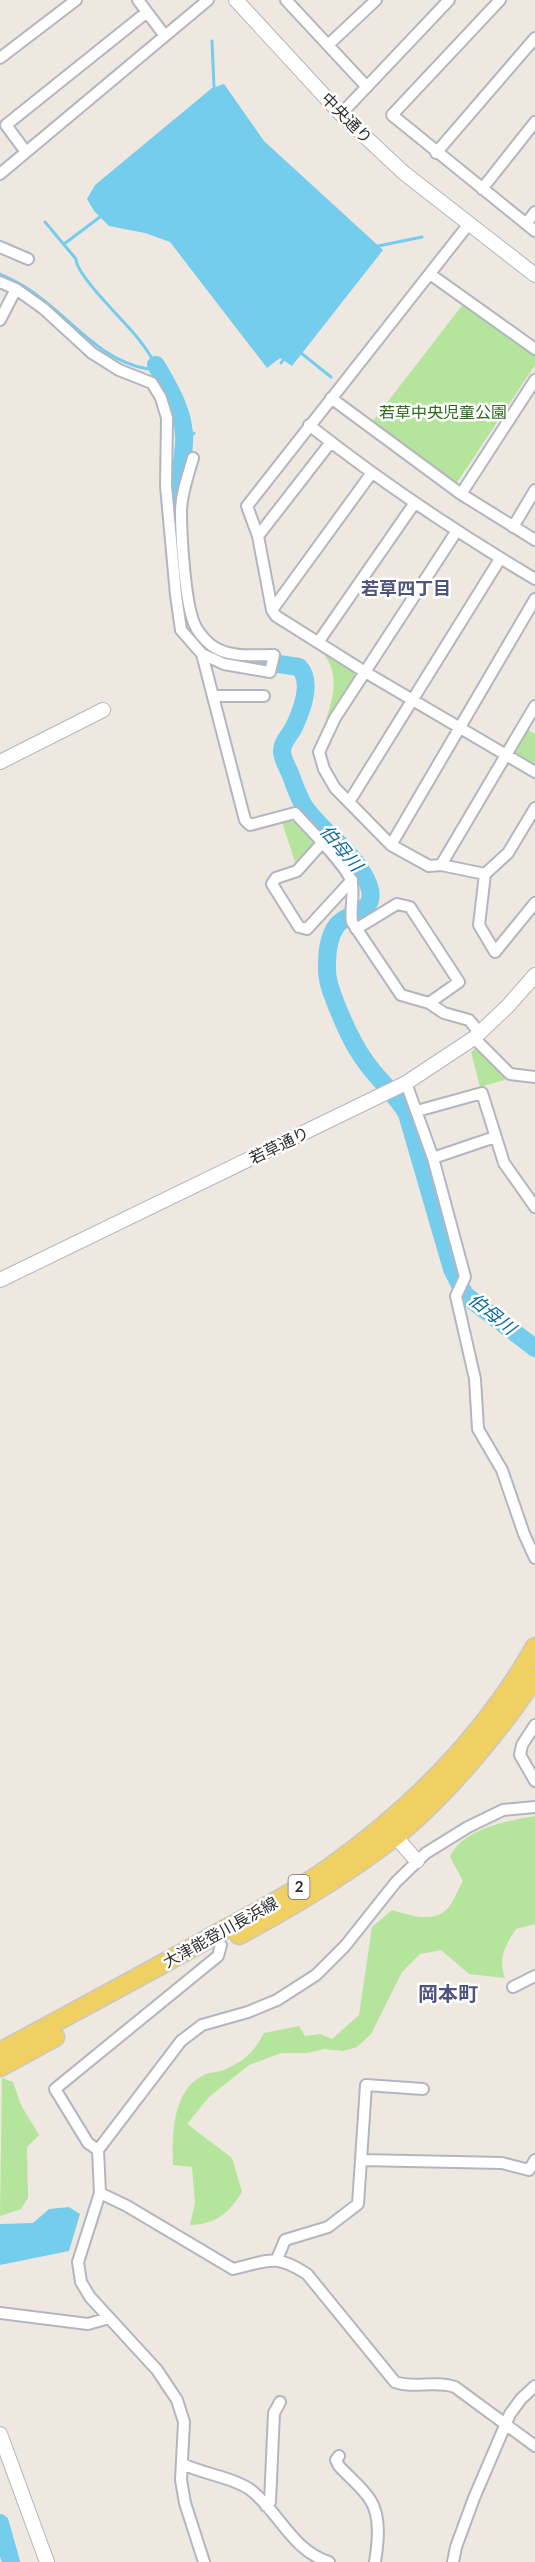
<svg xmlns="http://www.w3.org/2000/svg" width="535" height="2562" font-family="Lato,'Noto Sans JP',sans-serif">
<rect width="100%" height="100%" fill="#eee8e0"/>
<path fill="#b5e49d" d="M464,303L535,355V365L456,484L372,422Z
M326,652L354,670L355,675L329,721L326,720C333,696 340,676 324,654Z
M523,727L535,734V766L532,771L507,755Z
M288,820L297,823L312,839V848L296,865L282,822Z
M475,1049C486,1053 500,1068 505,1080L480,1087L471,1052Z
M535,1816V1924L516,1929C505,1945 498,1959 505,1978L469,1974L441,1950L420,1954L402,1972L371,2034L357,2047L343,2051L324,2049L307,2053H281L249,2065L209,2097L187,2124L232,2158L242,2192C228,2214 216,2224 190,2225L195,2203L192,2167L173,2165C172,2135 172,2088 206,2074C212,2072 219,2072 224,2070C246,2060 253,2053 264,2033L299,2026L305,2036L320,2034L332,2039L359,2015L372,1927L392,1910C408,1915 435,1924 448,1908C454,1901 458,1889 463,1881L450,1857C462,1828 508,1821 535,1816Z
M2,2078L13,2082L21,2105L39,2135L27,2147L28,2198L21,2209L0,2216Z"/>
<path fill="#75cdee" d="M224,84L264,141L383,250L292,366L280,358L267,368L170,242L145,233L109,226L94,211L87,199L95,185L212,88Z
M69,2207L80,2214L69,2251L0,2265V2224L33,2223L49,2209Z"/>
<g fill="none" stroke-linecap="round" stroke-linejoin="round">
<path stroke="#75cdee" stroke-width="3" d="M212,41L214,87
M64,244L100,217
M378,246L422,237
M0,274C8,278 17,282 25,287C68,313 96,360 148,369L156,365C151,357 146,348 140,341C128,324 76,276 76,259L45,222
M301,353L331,377
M281,363L283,360
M184,443L194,433"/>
<path stroke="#75cdee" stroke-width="18" d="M156,365C170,389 186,415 184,444C182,469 176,493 178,519
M227,656L299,667C313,682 302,710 294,727C290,735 282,742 282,751C282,758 287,767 290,773C294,784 298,796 304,806C322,832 352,850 366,879C383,914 349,910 337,925C329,936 327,952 327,964C326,979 331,991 336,1004C344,1024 352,1043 365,1061C378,1080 396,1094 407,1114L452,1269L465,1295L535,1348
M0,2523L11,2562"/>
<g stroke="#b3b6c0" stroke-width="14">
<path id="minor" d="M138,0L147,12
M286,0L367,87
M500,0L392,115L535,231
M328,45L376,0
M0,58L76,0
M341,114L449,0
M26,152L6,125L147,12L165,36
M436,153L535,38
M0,174L208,0
M482,189L535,122
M526,224L535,212
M468,225L247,506L258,536L272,610L276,616L365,672L535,772
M0,247L28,259
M430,274L535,349
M0,282L16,289L44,309L92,353L119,370L152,383L161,398L167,418L166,486L176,595L181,630L202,654L224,664L270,672L274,655C253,655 228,658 211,645C204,639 197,631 194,623C185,602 181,536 181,512C181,495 188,475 193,458
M0,320L16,289
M331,398L461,494L535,540
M309,425C381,482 456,532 535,579
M461,494L535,380
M513,527L535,490
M456,532L335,718L319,752L324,769L335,788L391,845L429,866L441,865L485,874
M258,536L331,442
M272,610L371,474
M319,641L414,504
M202,654L245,820L250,825L295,813C308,828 349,867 352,884C354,897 350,909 352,922L401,995L429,1003L444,1013L469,1020L480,1033
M213,696H264
M349,802L500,559
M535,808L508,853L485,874L479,925L495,952L535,903
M322,843L297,871L276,878L272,884L299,927L307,929L352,880
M391,845L535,599
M441,865L535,706
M356,929L397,904L410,907L459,982L429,1003
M474,1038L510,1074L535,1077
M406,1083L433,1158L465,1277L456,1296L475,1379L478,1429L502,1470L524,1534L535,1558
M417,1111L482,1093L504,1163L535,1207
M433,1158L495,1137
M535,1725L522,1745L520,1755L535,1781
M513,1987L535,1976
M98,2150L88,2143L55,2089L218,1956L221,1945
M361,2160L366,2085L423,2089
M100,2193L127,2206L233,2269C268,2261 275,2253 307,2274L395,2382C414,2389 435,2380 455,2387L535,2446
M277,2259L285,2240L328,2227L358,2204L361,2160L502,2163L529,2170L535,2160
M0,2313L88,2324L109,2318
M339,2456L336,2460L339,2466C349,2477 363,2488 371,2501C381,2518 378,2543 375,2562
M183,2464C203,2474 236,2478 252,2491C279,2513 293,2551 329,2562
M266,2506L270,2502L274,2413L280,2402
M204,2562L185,2503L181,2480L184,2422L177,2400L157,2370L90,2297L81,2282L78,2262L100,2193L98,2150L181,2041L202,2025L248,2012L277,2000L316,1975L345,1946L396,1882L426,1853L468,1827L503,1810L535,1807
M453,2562L456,2547L474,2498L510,2414L521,2399L535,2386"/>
</g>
<g stroke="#b3b6c0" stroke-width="16">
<path id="tertiary" d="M236,0L341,114L404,173L535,275
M0,762L103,710
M0,1280L406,1083L474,1038L508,1006L535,975
M395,1836L417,1861
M0,2434L47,2562"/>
</g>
<g stroke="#c8c8c8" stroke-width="21">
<path id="primary" d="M239,1935C293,1906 345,1875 393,1838C442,1800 501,1729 535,1677
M0,2052C68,2015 136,1979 204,1941C246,1917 290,1896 329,1868C412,1809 485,1735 535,1647
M0,2067L55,2037"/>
</g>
<use href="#minor" stroke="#fff" stroke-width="10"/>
<use href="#tertiary" stroke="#fff" stroke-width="14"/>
<use href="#primary" stroke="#f0d063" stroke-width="18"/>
</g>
<g text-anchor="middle" stroke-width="5" stroke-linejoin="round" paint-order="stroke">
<rect fill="#fff" stroke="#6c6c6c" stroke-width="1.5" x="288.5" y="1875" width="21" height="24" rx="4.5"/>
<g font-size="15" font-weight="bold" fill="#2d2d2d">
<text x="299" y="1892">2</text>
</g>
<g font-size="16" fill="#2d2d2d" stroke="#fff">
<text transform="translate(347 118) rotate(45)" y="6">中央通り</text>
<text transform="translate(279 1145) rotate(-26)" y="6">若草通り</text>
<text transform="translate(220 1932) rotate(-29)" y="6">大津能登川長浜線</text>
</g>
<g font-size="16" fill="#2b6b1b" stroke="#fff">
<text x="443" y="418">若草中央児童公園</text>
</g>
<g font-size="18" font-weight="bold" fill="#4d557e" stroke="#fff">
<text x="406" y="595">若草四丁目</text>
</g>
<g font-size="18" font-style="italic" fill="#0e6c9f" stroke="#fff">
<text transform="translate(341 848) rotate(50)" y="6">伯母川</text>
<text transform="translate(492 1314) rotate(39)" y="6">伯母川</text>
</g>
<g font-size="20" font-weight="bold" fill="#4d557e" stroke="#fff">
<text x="448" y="2001">岡本町</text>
</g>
</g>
</svg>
